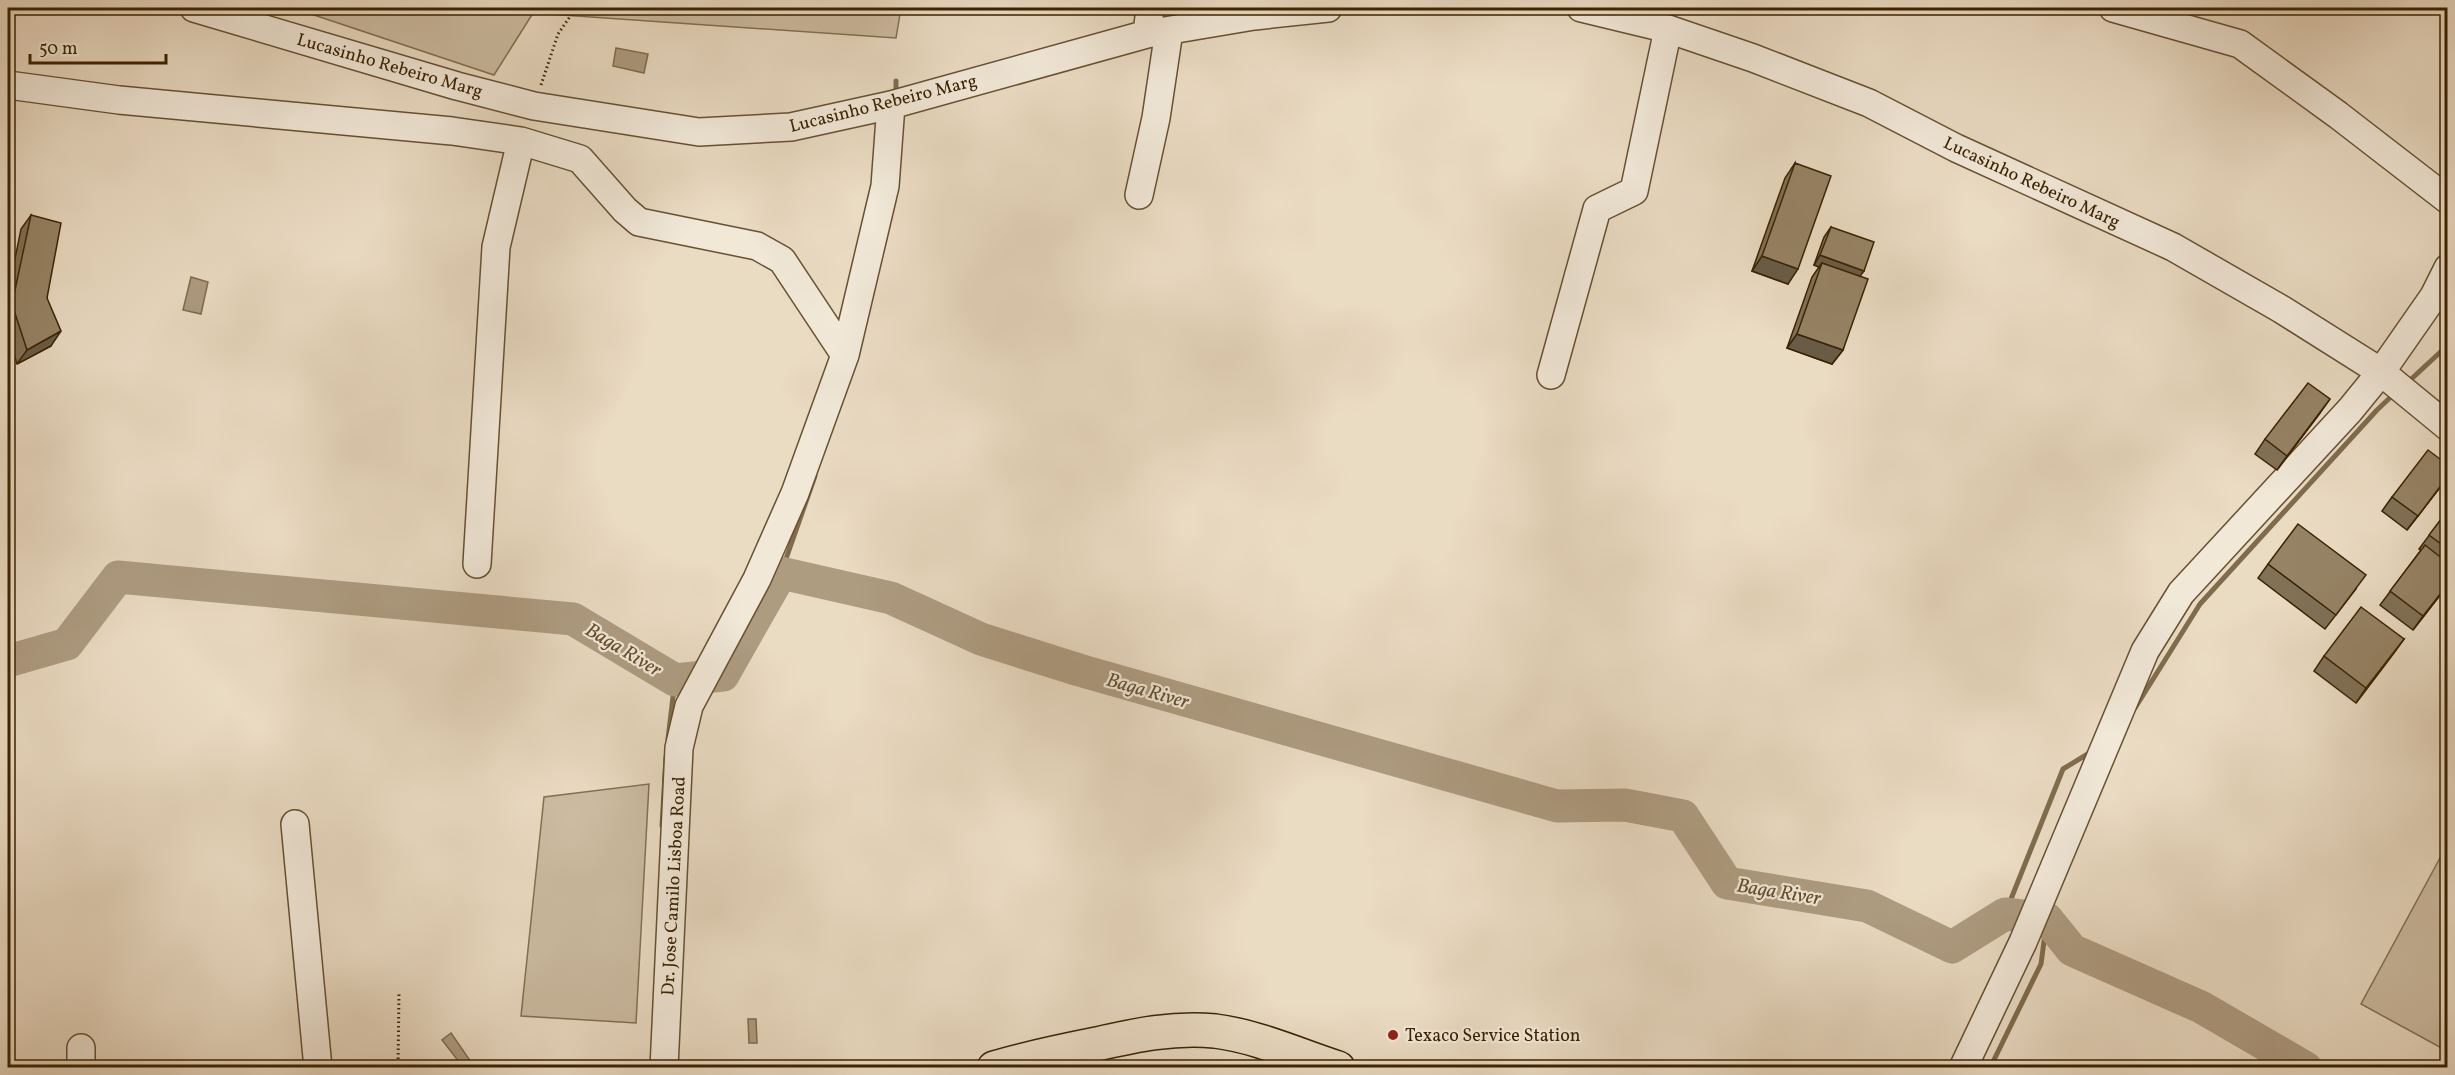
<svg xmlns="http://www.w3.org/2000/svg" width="2455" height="1075" font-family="Vollkorn,serif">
<rect width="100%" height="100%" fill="#eadbc3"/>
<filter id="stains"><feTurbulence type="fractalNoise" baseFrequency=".00333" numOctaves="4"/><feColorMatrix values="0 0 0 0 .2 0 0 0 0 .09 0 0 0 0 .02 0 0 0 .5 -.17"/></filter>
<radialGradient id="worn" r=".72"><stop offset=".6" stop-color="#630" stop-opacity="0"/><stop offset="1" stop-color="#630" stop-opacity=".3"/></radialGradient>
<path fill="#ccbca2" stroke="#837051" stroke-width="1.5" d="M293,8H901L896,38L533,13L494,75Z
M649,784L636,1023L521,1016L544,797Z
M2447,845L2448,1051H2447L2361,1004Z"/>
<path fill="#ae9c81" stroke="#806c4d" stroke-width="1.5" d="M616,48L648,54L644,73L613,66Z
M191,277L208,282L201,314L183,310Z
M748,1019H756L757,1043H749Z
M451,1033L471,1062L463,1067L442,1040Z"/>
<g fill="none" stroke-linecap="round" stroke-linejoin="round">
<path stroke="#806c4d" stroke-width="5" d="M896,94V81
M2407,383L2448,345
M781,573L815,476
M2135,708L2200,604L2377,410L2395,393
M668,739L675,680
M662,826L666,757
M2005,914L2063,769L2091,752
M1990,1068L2041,964L2047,919"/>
<path stroke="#ae9c81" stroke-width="33" d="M8,661L67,644L118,577L573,619L675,680L723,675L781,573L891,598L981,639L1079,670L1557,806L1625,805L1683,816L1727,883L1867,906L1952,947L2005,914L2047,919L2072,950L2201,1007L2306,1068"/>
<g stroke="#665131" stroke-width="30">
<path id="minor" d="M194,8L457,86L534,106L699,132L791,127L891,105L1147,34L1254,16L1328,8
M1581,8L1668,29L1753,58L1869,103L1956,148L2173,247L2281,309L2381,372L2448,427
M2113,8L2240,44L2338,115L2448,200
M1147,34L1150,8
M8,85L119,100L452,131L521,141L580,159L625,210L639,222L757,246L782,260L845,355
M1139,195L1156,118L1169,31
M1551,375L1597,209L1634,191L1668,29
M477,564L496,247L521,141
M295,824L318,1068
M81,1068V1048
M664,1068L679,748L689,706L757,579L795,493L845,355L885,186L891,105
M1963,1068L2023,942L2145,651L2181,593L2350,410L2381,372L2434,296L2448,268"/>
</g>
<g stroke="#3a2300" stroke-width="36">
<path id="major" d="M994,1068C1028,1058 1062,1051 1097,1044C1136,1035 1174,1027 1215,1031C1256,1036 1298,1055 1338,1068"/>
</g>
<path stroke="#3a2300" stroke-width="3" stroke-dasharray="1.5 3" stroke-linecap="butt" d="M541,85L558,34L576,8
M398,1068L399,992"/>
<use href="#minor" stroke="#f1e8d8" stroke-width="27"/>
<use href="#major" stroke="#eadbc3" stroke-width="33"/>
</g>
<path fill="#817157" stroke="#3a2300" stroke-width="1.5" d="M1795,163L1788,284L1752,271L1785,178Z
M31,215L47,298L51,346L17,364L8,335V293L21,229Z
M1831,227L1860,276L1843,350L1832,364L1787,348L1812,277L1819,267L1814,265L1824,237Z
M2320,413L2277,470L2255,454L2265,439Z
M2448,477L2407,530L2382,511L2392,497Z
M2448,510V585L2413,630L2380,605L2421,550L2419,549Z
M2268,564L2356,589L2325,629L2258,578Z
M2404,639L2356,703L2314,671L2324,656Z"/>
<path fill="#695c47" stroke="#3a2300" stroke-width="1.5" d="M1820,255L1864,271L1857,280L1822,263L1819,267L1814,265Z
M1762,256L1798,269L1788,284L1752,271Z
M61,331L51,346L17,364L27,350Z
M1797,334L1843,350L1832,364L1787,348Z
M2330,399L2320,413L2277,470L2287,456Z
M2448,477L2443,483L2407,530L2418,516Z
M2448,584V585L2413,630L2423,616Z
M2404,639L2394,653L2356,703L2366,688Z"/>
<path fill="#968365" stroke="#3a2300" stroke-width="1.5" d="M1795,163L1831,176L1798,269L1762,256Z
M31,215L61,223L47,298L61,331L27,350L12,304Z
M1831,227L1874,242L1864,271L1820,255Z
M1822,263L1868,279L1843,350L1797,334Z
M2308,383L2330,399L2287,456L2265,439Z
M2428,450L2448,465V476L2418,516L2392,497Z
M2448,510V549L2429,535Z
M2298,524L2366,575L2336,615L2268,564Z
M2425,545L2448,563V584L2423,616L2390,591Z
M2361,607L2404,639L2366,688L2324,656Z
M1141,1063L1163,1067V1068H1140Z"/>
<circle fill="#8f2418" stroke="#f1e8d8" stroke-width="2" cx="1393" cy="1035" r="6"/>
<g text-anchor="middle" stroke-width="4.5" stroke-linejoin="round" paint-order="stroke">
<g font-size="18" fill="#3a2300" stroke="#f1e8d8">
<text transform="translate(390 65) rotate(16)" y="6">Lucasinho Rebeiro Marg</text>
<text transform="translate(883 103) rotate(-14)" y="6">Lucasinho Rebeiro Marg</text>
<text transform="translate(2032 182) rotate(25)" y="6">Lucasinho Rebeiro Marg</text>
<text transform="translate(673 886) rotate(-87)" y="6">Dr. Jose Camilo Lisboa Road</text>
</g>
<g font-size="18" fill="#3a2300" stroke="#f1e8d8" text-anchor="start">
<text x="1405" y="1041">Texaco Service Station</text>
</g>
<g font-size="20" font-style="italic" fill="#634d2d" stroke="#f1e8d8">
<text transform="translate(624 649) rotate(31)" y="7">Baga River</text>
<text transform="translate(1148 690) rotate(16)" y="7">Baga River</text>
<text transform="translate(1779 891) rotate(9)" y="7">Baga River</text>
</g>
</g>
<rect width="2455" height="1075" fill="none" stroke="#eadbc3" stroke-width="30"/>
<rect x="9" y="9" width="2437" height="1057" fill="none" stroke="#3a2300" stroke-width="3"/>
<rect x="15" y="15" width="2425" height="1045" fill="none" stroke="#3a2300" stroke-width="1.5"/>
<path d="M30 54v9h136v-9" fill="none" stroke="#3a2300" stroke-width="3"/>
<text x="39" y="54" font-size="18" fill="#3a2300" stroke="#f1e8d8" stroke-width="4.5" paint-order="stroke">50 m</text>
<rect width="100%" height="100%" filter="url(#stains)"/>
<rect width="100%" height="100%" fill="url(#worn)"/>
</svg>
